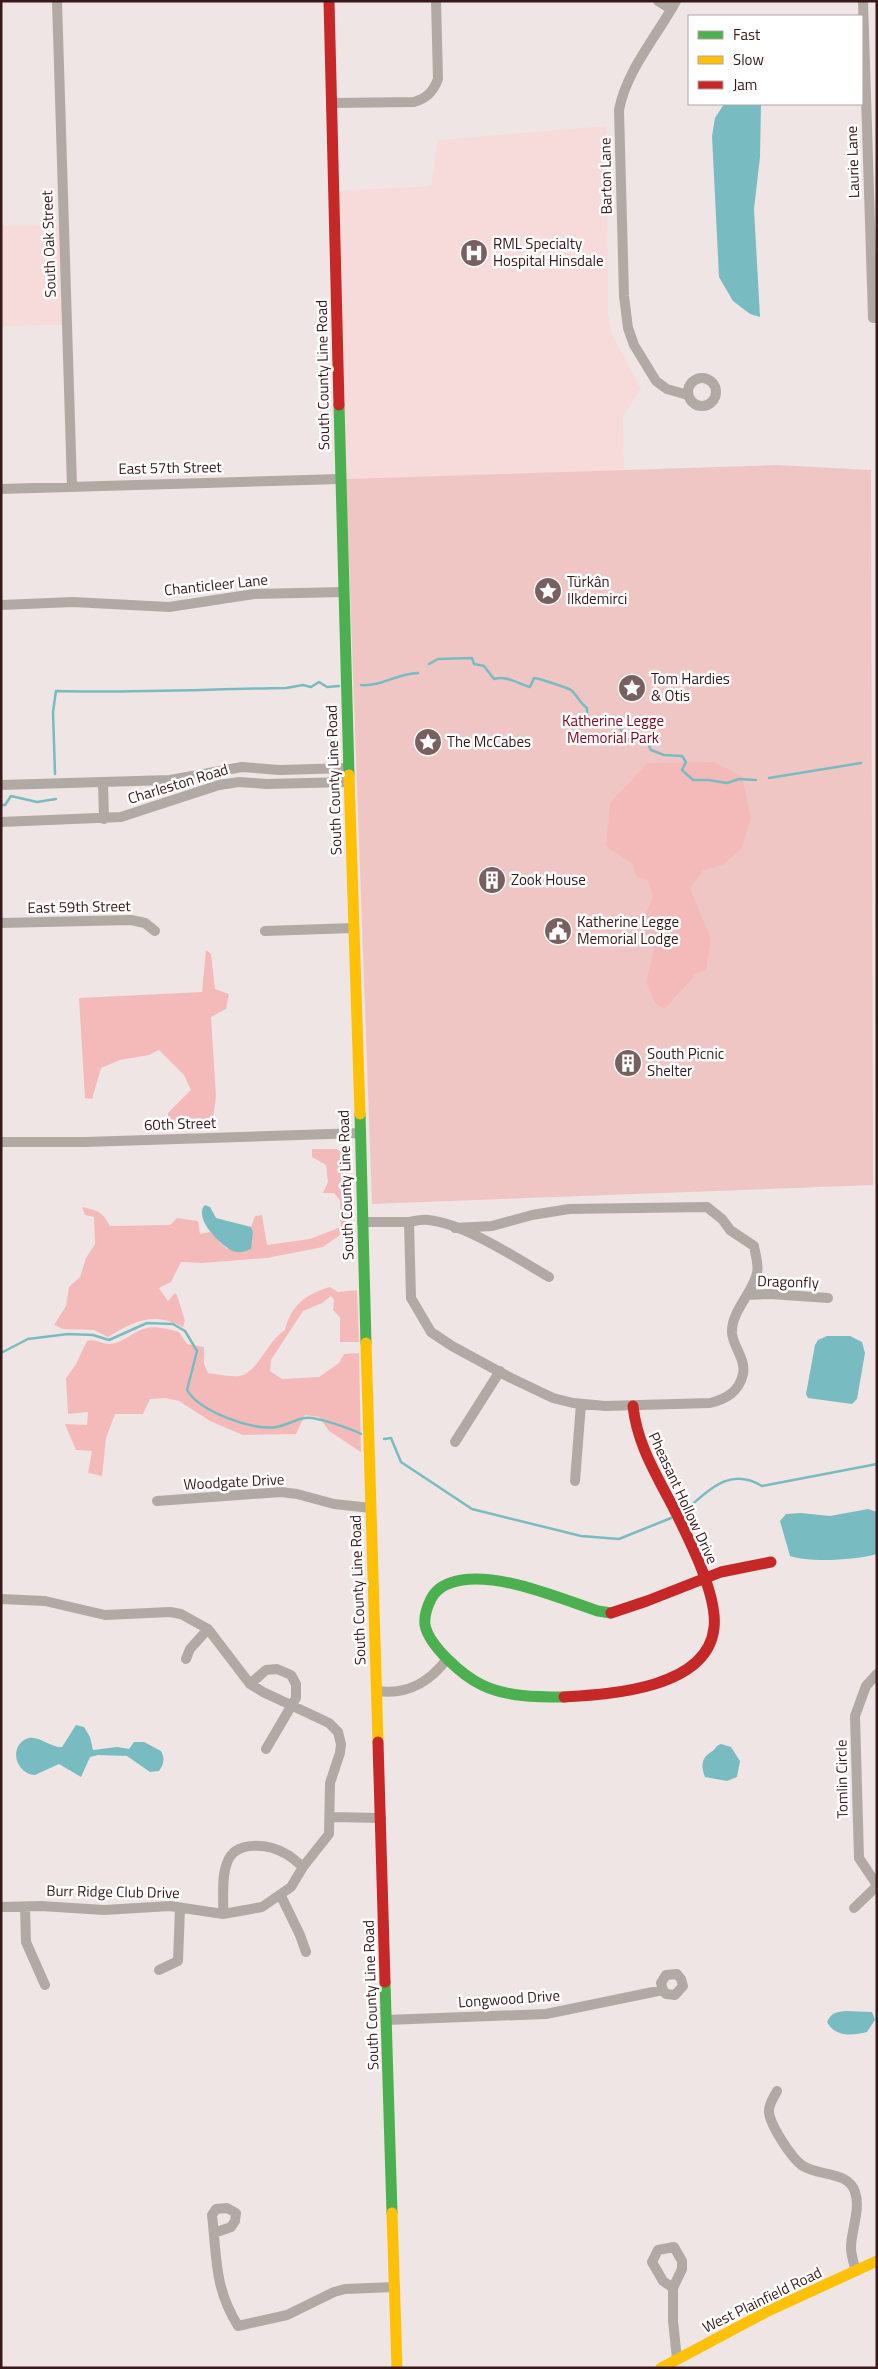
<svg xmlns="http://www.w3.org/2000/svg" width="878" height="2369" font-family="'Titillium Web',sans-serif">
<rect width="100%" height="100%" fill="#f0e5e5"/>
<path fill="#f6dbda" d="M607,126L608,314L612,334L641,389L623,416L624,470L346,479L339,191L431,186L438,140Z
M62,225L65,325L1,326V226Z"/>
<path fill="#f0c6c5" d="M777,465L871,470L873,1185L372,1204L346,479Z"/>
<path fill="#f4baba" d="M714,762L742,776L751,818L741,849L724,864L702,871L690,889L711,938L706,971L695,973L691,980L664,1009L655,1003L646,982L654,950L641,920C651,903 656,899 648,880L636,876L633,865L606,846L610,803L647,763Z
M206,950L211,954L215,989L229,994L226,1009L211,1017L216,1097L212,1125L168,1126V1113L191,1090L184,1075L159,1050L149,1055L120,1060L101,1068L92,1099L85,1098L79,998L202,992Z
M312,1149H336L342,1152L347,1230L323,1247L267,1258L202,1263L181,1262L171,1282L159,1288L168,1301L175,1293L177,1295L185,1321L183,1327C153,1311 134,1321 108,1337L94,1330L63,1329L54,1325L66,1306L69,1287L80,1277L86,1258L95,1244L94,1217L85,1215L82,1207C97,1210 103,1212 110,1226L170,1225L177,1218L198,1221L200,1234L210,1232L227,1249L253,1232L251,1227L255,1216L262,1215L267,1245L310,1239L341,1227L340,1200L334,1193H323L328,1182L326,1165L312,1157Z
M330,1287L338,1292L357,1290L359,1342H340V1317L333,1310L334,1300L331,1296L322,1303L303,1311L271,1360L270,1371L282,1379L319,1377L339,1363L344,1354L359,1353L361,1452L329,1431L319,1417L305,1415L296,1434L243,1435L210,1421L179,1401L165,1398L150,1399L143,1414H115L106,1438L102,1476L88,1473L92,1451L76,1450L65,1424L87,1425L88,1412L68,1414L66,1378L76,1364L87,1341C96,1338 101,1344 110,1344C123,1343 131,1333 143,1329C154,1325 168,1329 179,1332L187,1344L204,1347V1364L208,1373C217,1374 229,1377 239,1376C258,1373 267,1341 285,1330C291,1305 306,1294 330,1287Z"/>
<path fill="#78bcc1" d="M724,104H761L760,157L754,209L760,317L750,314L733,301L719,277L712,136L715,118Z
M205,1205L210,1207L216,1218L251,1227L253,1232L251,1249C246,1251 242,1253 236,1252C223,1249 192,1218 205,1205Z
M827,1336H850L862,1342L865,1353L857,1399L852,1404L808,1398L806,1394L815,1345L818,1340Z
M868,1509L877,1512V1554C857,1560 810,1563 790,1556L780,1521L786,1514L801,1513L830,1516Z
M76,1725L84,1727L90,1737L93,1750L117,1747L129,1749L134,1742H144L161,1751C165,1758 164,1764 159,1771L150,1772L127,1756L98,1755L90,1757L81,1777L59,1764L35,1775C17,1774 9,1750 24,1740C37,1732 49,1748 62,1747Z
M721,1744L731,1747L740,1761L737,1777L727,1781L705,1777C701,1767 701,1758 711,1752C716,1749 715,1746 721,1744Z
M845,2011L872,2012L875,2020L867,2032C852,2036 835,2037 827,2022C831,2013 836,2012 845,2011Z"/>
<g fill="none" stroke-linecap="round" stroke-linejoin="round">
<path stroke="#78bcc1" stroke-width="2.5" d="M429,664L438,659L472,658L474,664L484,666L494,679C506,675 519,684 530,687L534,678C538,678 568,688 571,690C577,695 580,703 587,708V717L595,723L616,721L627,740L643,734L651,750L664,755L682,756L686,762L682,770L693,780H708L727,783L739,779L756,780
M361,685C381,687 398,673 418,673
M55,774L53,712L56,691C133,693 209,689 286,688L303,685L311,687L319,682L327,687L339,686
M769,778L861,763
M1,805H5L11,796L37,802L56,799
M1,1353L28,1339L68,1334L93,1335L109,1340L147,1323L173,1324L185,1331L197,1351L187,1390C199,1411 252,1431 276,1427C286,1426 295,1419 305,1418C315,1416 352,1429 361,1434
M384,1439L391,1438L401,1462L472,1509L581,1536L619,1539L671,1518
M684,1511C709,1491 729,1466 762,1486L877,1464"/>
<path stroke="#b1aaa4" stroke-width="10" d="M57,1L72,486
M658,1L671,9
M676,1C657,36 626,71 619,110L624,296L628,328L634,345L656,381L667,389L688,395
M863,1L873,318H877
M332,103L414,102C427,98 433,92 438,79L436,1
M688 392a14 14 0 1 1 28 0a14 14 0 1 1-28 0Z
M1,489L340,479
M1,605L73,602L169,607L254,594L344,592
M103,783L104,819
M1,785L170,780L242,767L280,770L349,768
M1,822L121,817L219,785L239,782L266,784L349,782
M1,923L131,920L145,923L155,931
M265,931L354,928
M1,1142H85L360,1133
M362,1222H409L411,1298L431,1332L452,1346L511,1378L553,1398L573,1403L605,1406L710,1403C726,1399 739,1392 743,1374C746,1359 733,1347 732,1333C731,1311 753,1293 757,1273C759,1265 755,1253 754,1246L730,1230L722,1219L707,1207L569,1209L532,1215L492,1226L455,1228
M409,1222C415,1221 422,1219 428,1220C466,1224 516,1258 549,1277
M747,1295L770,1294L828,1298
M455,1442L500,1371
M575,1481L581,1404
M157,1501L281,1492L297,1494L334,1504L371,1508
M1,1599L45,1601L105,1615L170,1612L181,1614L208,1629L250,1684L263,1692L329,1723L338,1732L341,1744L340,1753L330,1783L329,1834L303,1867L291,1887L262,1907L223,1914L170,1906L104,1910L41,1906L1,1907
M186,1659L190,1649L208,1629
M877,1674L866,1686L855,1716L859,1858L877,1885
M250,1684L266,1670L277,1669L291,1675L296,1684V1698L266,1749
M377,1691C407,1695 429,1683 447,1659
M331,1817L381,1818
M281,1896L300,1935L306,1952
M25,1907L26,1942L45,1985
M854,1908L877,1886
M223,1914C224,1898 221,1878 227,1863C235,1839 270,1844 288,1855C293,1858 298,1863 303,1867
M159,1970L178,1961L180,1908
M386,2020L546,2014L663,1990L666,1994L675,1995L683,1986L681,1979L677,1974L666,1975L661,1983L663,1990
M777,2091C774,2097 768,2105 769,2112C770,2125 792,2159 803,2166C818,2176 849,2171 855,2192C861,2209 851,2230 851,2248C851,2255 854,2264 856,2271
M214,2233L231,2227L235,2221L236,2213L227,2208L216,2209L212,2215C217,2258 214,2287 238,2326L287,2315L334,2292L345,2289L395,2287
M673,2288L663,2281L652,2262L658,2250L674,2247L682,2261V2269L673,2288V2321L677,2359"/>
<path stroke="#4caf50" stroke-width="11" d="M339,405L349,775
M360,1114L366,1343
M564,1697C537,1697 507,1697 482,1685C463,1676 429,1646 425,1625C424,1616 427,1607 431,1599C437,1587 449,1582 462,1580C504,1574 559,1598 598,1611L611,1613
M385,1982L392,2213"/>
<path stroke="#ffc107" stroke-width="11" d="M349,775L360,1114
M366,1343L378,1742
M392,2213L397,2368
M661,2368L768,2311L877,2261"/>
<path stroke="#c62828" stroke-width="11" d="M329,1L339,405
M611,1613L647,1601L721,1572L771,1562
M564,1697C610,1694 707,1689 714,1628C718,1595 688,1537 673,1507C656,1474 637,1444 633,1406
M378,1742L385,1982"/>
</g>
<defs>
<g id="hospital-disc" transform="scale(1.4375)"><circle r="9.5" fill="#786060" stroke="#fff"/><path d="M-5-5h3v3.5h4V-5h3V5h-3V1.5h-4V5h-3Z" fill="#fff"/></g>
<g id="sight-disc" transform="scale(1.4375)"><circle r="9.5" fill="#786060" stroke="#fff"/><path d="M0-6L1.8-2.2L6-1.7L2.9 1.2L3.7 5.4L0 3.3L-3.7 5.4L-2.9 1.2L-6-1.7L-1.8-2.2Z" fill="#fff"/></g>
<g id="building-disc" transform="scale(1.4375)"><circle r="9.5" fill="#786060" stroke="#fff"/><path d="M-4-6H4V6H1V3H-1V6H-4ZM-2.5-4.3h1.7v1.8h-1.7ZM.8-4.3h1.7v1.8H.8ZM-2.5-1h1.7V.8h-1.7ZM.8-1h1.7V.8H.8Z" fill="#fff"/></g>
<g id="civic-disc" transform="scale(1.4375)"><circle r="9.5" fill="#786060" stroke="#fff"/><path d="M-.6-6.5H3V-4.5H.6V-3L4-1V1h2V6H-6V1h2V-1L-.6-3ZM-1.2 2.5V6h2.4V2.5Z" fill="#fff"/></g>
</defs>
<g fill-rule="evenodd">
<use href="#hospital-disc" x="474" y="253"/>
<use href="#sight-disc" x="548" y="591"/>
<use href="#sight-disc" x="632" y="688"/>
<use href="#sight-disc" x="428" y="742"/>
<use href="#building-disc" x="492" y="880"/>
<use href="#civic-disc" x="558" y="931"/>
<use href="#building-disc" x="628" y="1063"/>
</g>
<g text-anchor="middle" stroke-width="5" stroke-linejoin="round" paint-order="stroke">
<g font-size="15" fill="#381818" stroke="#fff">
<text transform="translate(853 162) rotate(-92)" y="5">Laurie Lane</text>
<text transform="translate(606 176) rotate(-91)" y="5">Barton Lane</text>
<text transform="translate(49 244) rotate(-92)" y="5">South Oak Street</text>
<text transform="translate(323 375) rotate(-91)" y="5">South County Line Road</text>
<text transform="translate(170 468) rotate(-1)" y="5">East 57th Street</text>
<text transform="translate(216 585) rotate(-6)" y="5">Chanticleer Lane</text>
<text transform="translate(334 780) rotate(-92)" y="5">South County Line Road</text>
<text transform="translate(178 784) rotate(-17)" y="5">Charleston Road</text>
<text transform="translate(79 907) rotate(-1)" y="5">East 59th Street</text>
<text transform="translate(180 1124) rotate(-2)" y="5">60th Street</text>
<text transform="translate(346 1185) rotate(-92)" y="5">South County Line Road</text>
<text transform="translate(788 1282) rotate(2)" y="5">Dragonfly</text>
<text transform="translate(234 1482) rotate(-3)" y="5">Woodgate Drive</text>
<text transform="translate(683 1498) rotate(65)" y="5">Pheasant Hollow Drive</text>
<text transform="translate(358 1590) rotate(-92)" y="5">South County Line Road</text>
<text transform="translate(842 1779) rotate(-91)" y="5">Tomlin Circle</text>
<text transform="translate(113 1892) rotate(1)" y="5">Burr Ridge Club Drive</text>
<text transform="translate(371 1995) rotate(-92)" y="5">South County Line Road</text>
<text transform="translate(509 1999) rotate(-4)" y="5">Longwood Drive</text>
<text transform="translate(762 2300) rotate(-26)" y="5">West Plainfield Road</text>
</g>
<g font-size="15" fill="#381818" stroke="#fff" text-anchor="start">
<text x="493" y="249">RML Specialty<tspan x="493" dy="17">Hospital Hinsdale</tspan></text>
<text x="567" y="587">Türkân<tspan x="567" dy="17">Ilkdemirci</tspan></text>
<text x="651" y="684">Tom Hardies<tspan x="651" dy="17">&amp; Otis</tspan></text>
<text x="447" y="747">The McCabes</text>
<text x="511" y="885">Zook House</text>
<text x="577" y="927">Katherine Legge<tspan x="577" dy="17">Memorial Lodge</tspan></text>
<text x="647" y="1059">South Picnic<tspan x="647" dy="17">Shelter</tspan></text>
</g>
<g font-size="15" fill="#7e071d" stroke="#fff">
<text x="613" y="726">Katherine Legge<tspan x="613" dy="17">Memorial Park</tspan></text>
</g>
</g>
<rect width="878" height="2369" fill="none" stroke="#381818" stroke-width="5"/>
<rect x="688" y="15" width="175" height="90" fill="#ffffff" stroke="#afa3a3"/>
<rect x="698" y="31" width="25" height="8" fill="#4caf50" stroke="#afa3a3"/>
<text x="733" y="40" font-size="15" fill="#381818">Fast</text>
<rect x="698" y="56" width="25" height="8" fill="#ffc107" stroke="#afa3a3"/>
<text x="733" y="65" font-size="15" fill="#381818">Slow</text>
<rect x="698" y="81" width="25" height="8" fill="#c62828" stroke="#afa3a3"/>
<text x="733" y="90" font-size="15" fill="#381818">Jam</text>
</svg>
